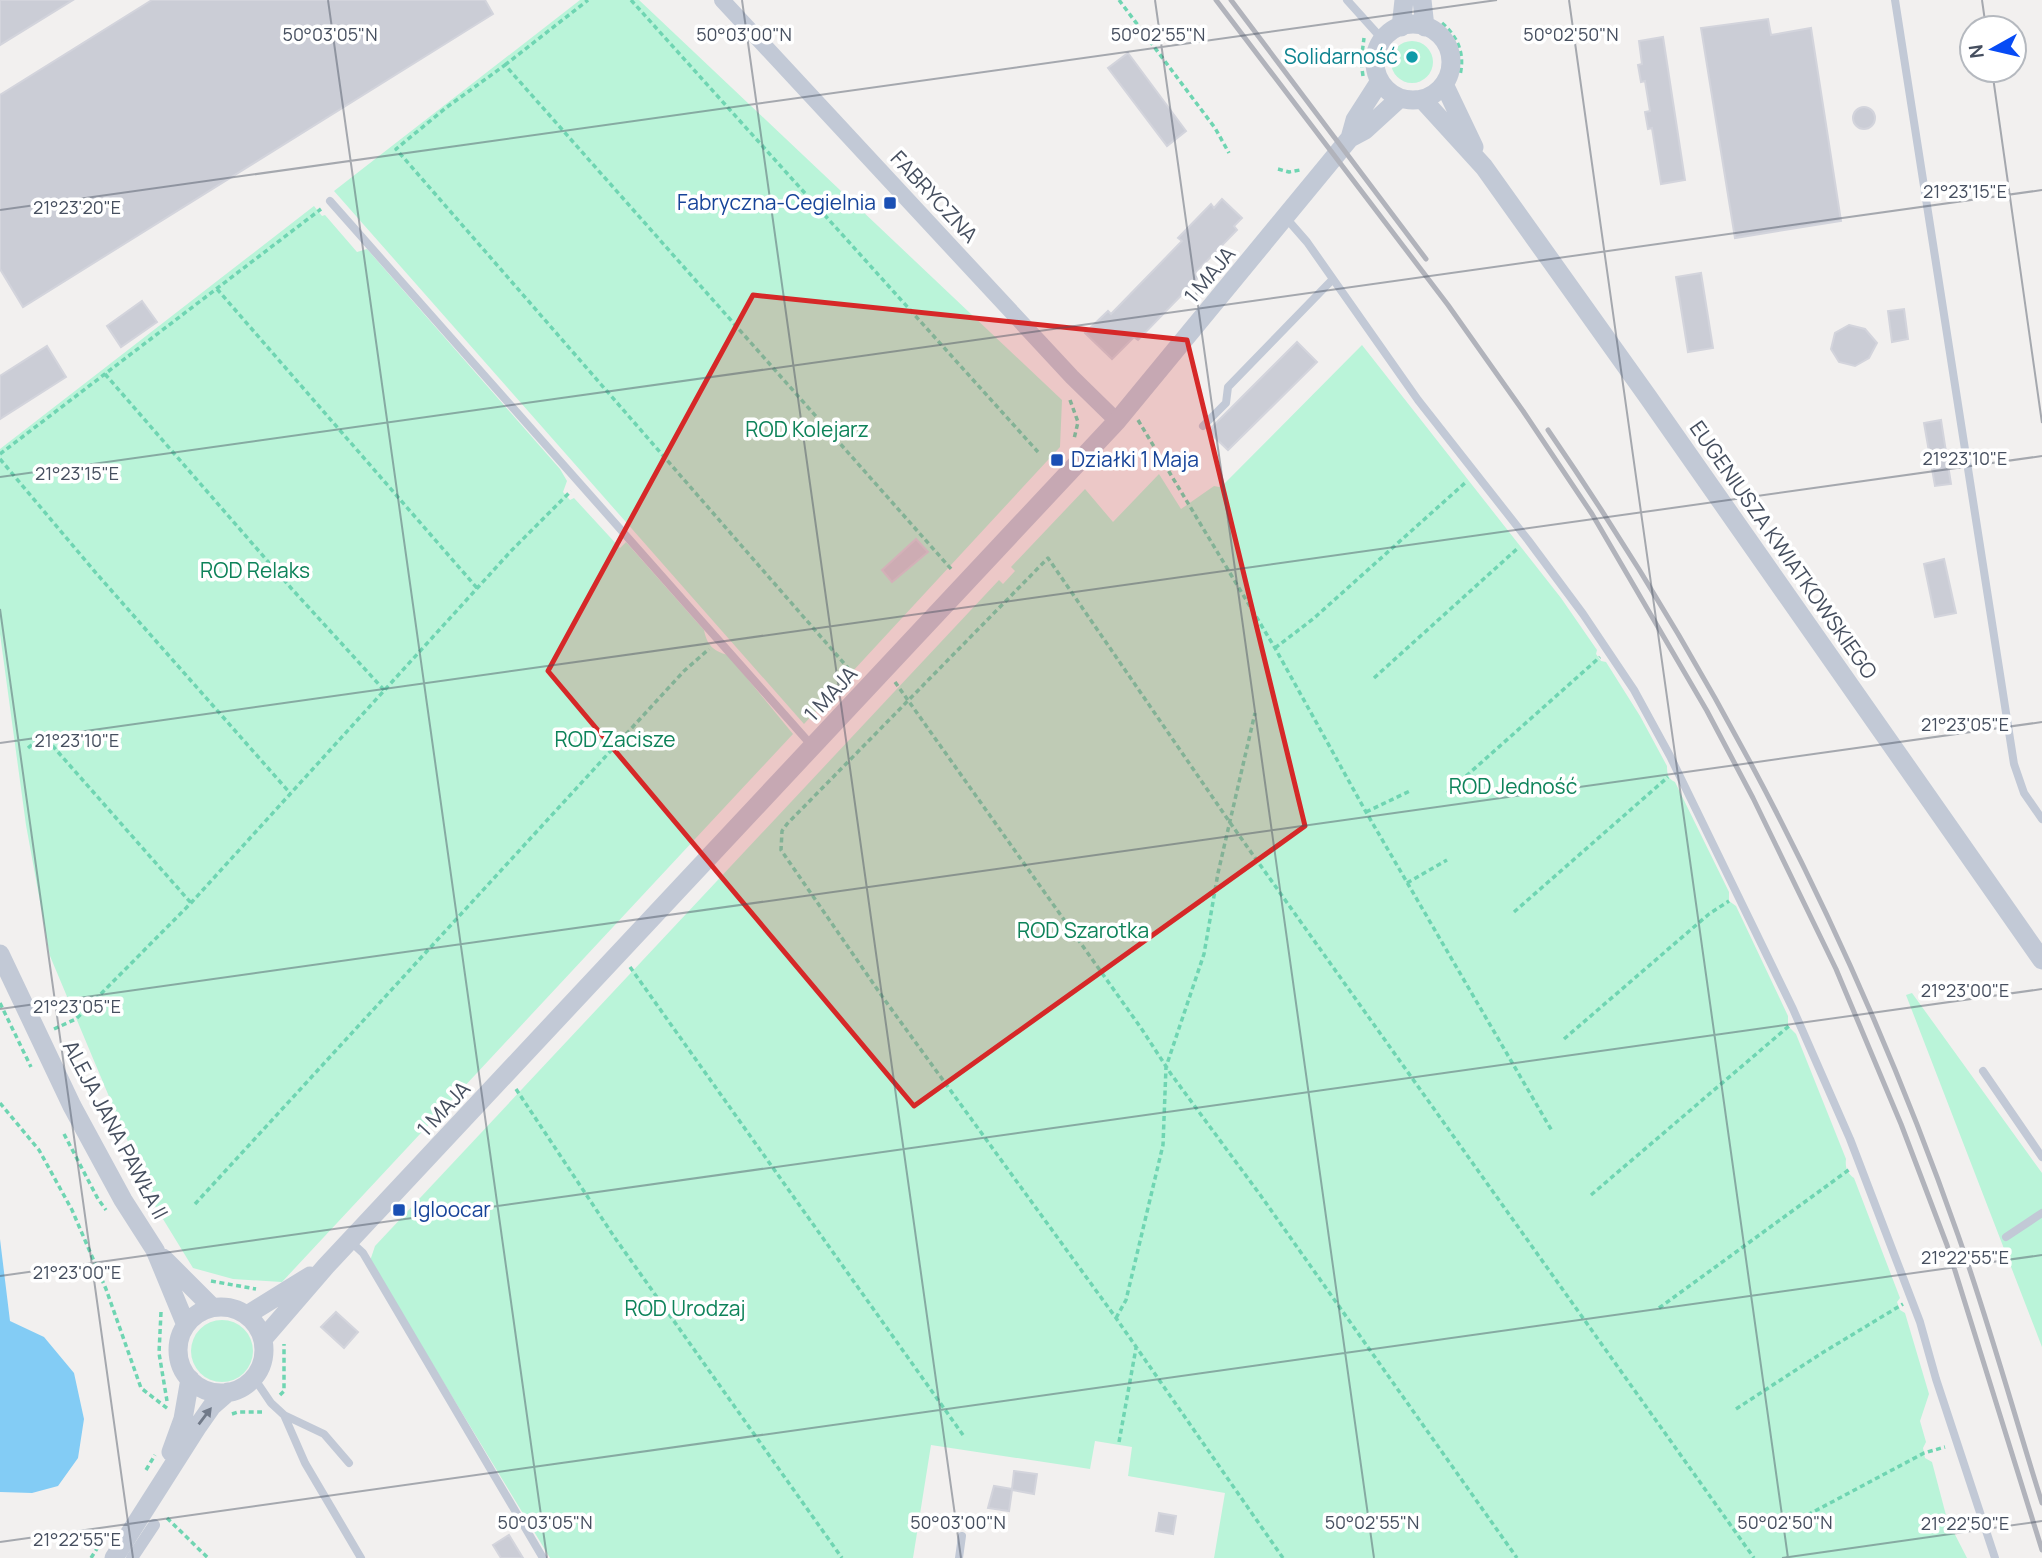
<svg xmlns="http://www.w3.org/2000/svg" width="2042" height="1558" font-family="Manrope,sans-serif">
<rect width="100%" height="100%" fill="#f2f0ef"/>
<path fill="#baf4d9" d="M580,0H639L1062,400L1060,447L804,724L334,191Z
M1391 62a21 21 0 1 1 42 0a21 21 0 1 1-42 0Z
M314,206L322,216L325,215L357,252L367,249L560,469L567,481L563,492L570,500L574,498L620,548L626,542L704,630C707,645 713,651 728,655L793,734L282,1282L233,1279L193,1268L155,1206L50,956L26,825L0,634V449Z
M1362,345L1561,598L1597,650L1596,654L1601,661L1606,662L1640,716L1667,766C1667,774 1668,779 1675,782L1729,892V901L1736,906L1788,1016V1026L1796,1034L1846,1159C1845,1167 1847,1173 1854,1178L1900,1298L1897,1302L1900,1310L1905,1313L1929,1394L1920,1421L1926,1442L1923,1448L1925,1458L1932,1462L1947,1519L1967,1558H1214L1225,1493L1128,1476L1132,1447L1095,1441L1090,1469L931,1445L913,1558H550L370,1261L375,1246L999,580L1003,584L1015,571L1011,567L1085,489L1113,522L1159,474L1181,509L1214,486L1219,487L1223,485Z
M1912,993L2042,1173V1347L1906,995Z
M191 1351a31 31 0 1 1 62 0a31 31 0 1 1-62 0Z"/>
<path fill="#83ccf5" d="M0,1239L10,1321L44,1337L74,1373L84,1419L78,1458L58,1486L32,1493L0,1492Z"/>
<path fill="#cbcdd6" stroke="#d3d4dc" stroke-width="2" d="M0,0H73L0,45Z
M152,0H485L493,14L23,307L0,269V95Z
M1768,19L1771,35L1811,28L1841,221L1735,238L1701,28Z
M1663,37L1685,180L1661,184L1652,128L1648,129L1645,112L1650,111L1645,81L1641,82L1638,65L1642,64L1639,41Z
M1128,53L1186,131L1167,146L1108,68Z
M1853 118a11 11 0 1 1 22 0a11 11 0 1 1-22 0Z
M1222,199L1242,218L1234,226L1237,230L1195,273L1199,277L1138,340L1134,337L1112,359L1085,333L1108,311L1111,314L1182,241L1178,238L1211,204L1214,208Z
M1701,273L1713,348L1688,352L1676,277Z
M142,301L157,322L121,347L107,326Z
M1904,309L1908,339L1892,342L1888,311Z
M1849,325L1865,329L1877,343L1869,358L1855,366L1839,362L1831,349L1835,333Z
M1297,342L1317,362L1228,450L1208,431Z
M47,346L66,377L0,419V376Z
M1941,420L1951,484L1935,486L1924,423Z
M916,539L928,552L892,582L882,570Z
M1944,559L1956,613L1935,617L1924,564Z
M336,1312L358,1332L344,1348L321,1327Z
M1014,1471L1037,1474L1034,1494L1012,1490L1009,1511L988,1508L994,1486L1012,1489Z
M1159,1513L1176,1516L1173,1534L1156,1531Z
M509,1535L523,1558H501L493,1545Z"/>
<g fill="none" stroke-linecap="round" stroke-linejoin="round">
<path stroke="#6fd5b2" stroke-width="3.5" stroke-dasharray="5 3.5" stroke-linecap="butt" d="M631,0L1038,452
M1119,0L1215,128L1229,153
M1442,23C1458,37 1465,54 1460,75
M505,65L588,0
M1363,76L1361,62L1364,38
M1278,169L1289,172L1300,170
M217,289L477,588
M105,374L291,588L384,690
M1070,400L1078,422L1074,439
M1138,420L1275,648L1366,812L1552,1131
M0,454L321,209
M0,459L96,573L290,793
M1275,648L1313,619L1466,482
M855,676L396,149L447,107L505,65L952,570
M1374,678L1518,548
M895,682L1141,1028L1171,1074L1261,1196L1517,1558
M28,748L43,735L191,903
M1447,793L1600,657
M1366,812L1412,790
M1407,883L1447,860
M1514,912L1668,777
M630,967L963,1435
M0,1003L31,1067
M54,1029L76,1019L191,903L511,551L571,491
M1564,1039L1709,914L1729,901
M516,1089L615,1238L842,1558
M0,1103L39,1150L72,1210L106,1289L141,1388L168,1409
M64,1134L98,1199L106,1210
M1591,1195L1789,1026
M195,1204L684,671L709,649
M211,1281L256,1289
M1659,1308L1850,1169
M161,1312L159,1353L167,1401
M1116,1318L1126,1300L1163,1145L1166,1067L1204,954L1218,873L1255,713
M280,1395L284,1391V1344
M1736,1409L1822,1353L1903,1304
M232,1414L238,1412H262
M1119,1442L1136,1348
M146,1470L155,1455
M167,1518L208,1558
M1800,1519L1924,1453L1945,1447
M91,1558L98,1547
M1283,1558L1116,1318L884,999L781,850L782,831L787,824L1048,558L1231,824L1754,1558"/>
<path stroke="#c2c9d6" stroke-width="8" d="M1347,0L1383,40
M1895,0L2014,764L2024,793L2042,819
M330,201L813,747
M1286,218L1307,242L1418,400L1528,540L1583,614L1634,690L1670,756L1793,1009L1850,1139L1920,1322L1936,1379L1995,1558
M1203,426L1226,403L1228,387L1333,279
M1983,1071L2042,1157
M2006,1237L2042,1213
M351,1242L363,1253L543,1558
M254,1378L271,1403L284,1415L305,1463L361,1558
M284,1415L324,1434L349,1463
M959,1558L962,1536"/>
<path stroke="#c2c9d6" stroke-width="12" d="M132,1558L154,1525"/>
<path stroke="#c2c9d6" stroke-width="16" d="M722,0L1072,377L1117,421"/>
<path stroke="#c2c9d6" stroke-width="19" d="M1422,0L1425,27
M1375 62a38 38 0 1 1 76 0a38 38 0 1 1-76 0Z
M1401,27L1404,0
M1444,84L1474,147
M1422,99L1484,167L1648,397L2042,960
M1350,138L1355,120L1380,81
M0,954L72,1106L123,1200L155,1250L186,1325
M163,1258L212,1307
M178 1350a43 43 0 1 1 86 0a43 43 0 1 1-86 0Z
M247,1315L310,1276
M263,1339L326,1266L1117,421L1350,138L1365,130L1400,98
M171,1452L183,1419L190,1379
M114,1558L198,1426L212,1406L228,1392"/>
<path stroke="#b1b3bb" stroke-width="5" d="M1216,0L1448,305L1523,411L1592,514L1707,711L1753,798L1836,969L1901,1124L1947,1245L2042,1550
M1231,0L1426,259
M1548,430C1719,679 1858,950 1958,1235C1989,1323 2014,1414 2042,1503"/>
</g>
<defs><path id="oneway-solid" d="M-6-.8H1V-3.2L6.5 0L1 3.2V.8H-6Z" transform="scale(1.75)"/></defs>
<use fill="#717a89" href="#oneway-solid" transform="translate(205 1416) rotate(-53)"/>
<path fill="#d62828" fill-opacity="0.2" stroke="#d62828" stroke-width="5" stroke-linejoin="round" d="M753,295L1187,340L1305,826L914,1106L548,671Z"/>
<path fill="none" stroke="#464f5f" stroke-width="2" stroke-opacity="0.45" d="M328,0L547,1558M742,0L961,1558M1155,0L1374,1558M1569,0L1788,1558M1982,0L1986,28M1992,70L2042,423M0,210L1497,0M0,477L2042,190M0,609L133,1558M0,743L2042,456M0,1009L2042,722M0,1276L2042,989M0,1542L2042,1255M1782,1558L2042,1521"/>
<circle fill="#0f9aa8" stroke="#fff" stroke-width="2.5" cx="1412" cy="57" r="7"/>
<g fill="#1a4fb4" stroke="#fff" stroke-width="2.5">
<rect x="883" y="196" width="14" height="14" rx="3.5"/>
<rect x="1050" y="453" width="14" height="14" rx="3.5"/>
<rect x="392" y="1203" width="14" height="14" rx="3.5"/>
</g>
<g text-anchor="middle" stroke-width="7" stroke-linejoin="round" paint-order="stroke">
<g font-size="21" fill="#0d838f" stroke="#fff" text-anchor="end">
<text x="1398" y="64">Solidarność</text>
</g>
<g font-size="21" fill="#464f5f" stroke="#fff">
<text transform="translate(934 197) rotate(47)" y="7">FABRYCZNA</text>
<text transform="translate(1210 275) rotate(-50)" y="7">1 MAJA</text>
<text transform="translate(1783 550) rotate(55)" y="7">EUGENIUSZA KWIATKOWSKIEGO</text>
<text transform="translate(831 694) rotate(-47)" y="7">1 MAJA</text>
<text transform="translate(444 1109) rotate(-47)" y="7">1 MAJA</text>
<text transform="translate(115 1130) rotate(62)" y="7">ALEJA JANA PAWŁA II</text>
</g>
<g font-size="21" fill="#164399" stroke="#fff" text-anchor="start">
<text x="876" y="210" text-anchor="end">Fabryczna-Cegielnia</text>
<text x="1071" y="467">Działki 1 Maja</text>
<text x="413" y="1217">Igloocar</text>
</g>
<g font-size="21" fill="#0e835a" stroke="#fff">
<text x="807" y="437">ROD Kolejarz</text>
<text x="255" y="578">ROD Relaks</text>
<text x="615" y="747">ROD Zacisze</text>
<text x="1513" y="794">ROD Jedność</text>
<text x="1083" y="938">ROD Szarotka</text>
<text x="685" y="1316">ROD Urodzaj</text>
</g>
</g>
<g font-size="18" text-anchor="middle" fill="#464f5f" stroke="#fff" stroke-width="7" stroke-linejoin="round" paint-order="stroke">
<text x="330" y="41">50°03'05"N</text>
<text x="744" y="41">50°03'00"N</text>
<text x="1158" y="41">50°02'55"N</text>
<text x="1571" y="41">50°02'50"N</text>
<text x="1965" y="198">21°23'15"E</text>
<text x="77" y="214">21°23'20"E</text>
<text x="1965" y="465">21°23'10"E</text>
<text x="77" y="480">21°23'15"E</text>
<text x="1965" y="731">21°23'05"E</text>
<text x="77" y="747">21°23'10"E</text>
<text x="1965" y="997">21°23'00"E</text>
<text x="77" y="1013">21°23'05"E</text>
<text x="1965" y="1264">21°22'55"E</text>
<text x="77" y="1279">21°23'00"E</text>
<text x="545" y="1529">50°03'05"N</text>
<text x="958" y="1529">50°03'00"N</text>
<text x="1372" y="1529">50°02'55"N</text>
<text x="1785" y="1529">50°02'50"N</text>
<text x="1965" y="1530">21°22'50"E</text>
<text x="77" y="1546">21°22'55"E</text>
</g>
<g transform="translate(1993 49) rotate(262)"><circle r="33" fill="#ffffff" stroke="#b5b9bf" stroke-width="2"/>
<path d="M0-5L12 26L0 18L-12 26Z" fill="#074bf5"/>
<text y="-10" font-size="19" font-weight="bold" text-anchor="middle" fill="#464f5f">N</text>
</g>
</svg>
